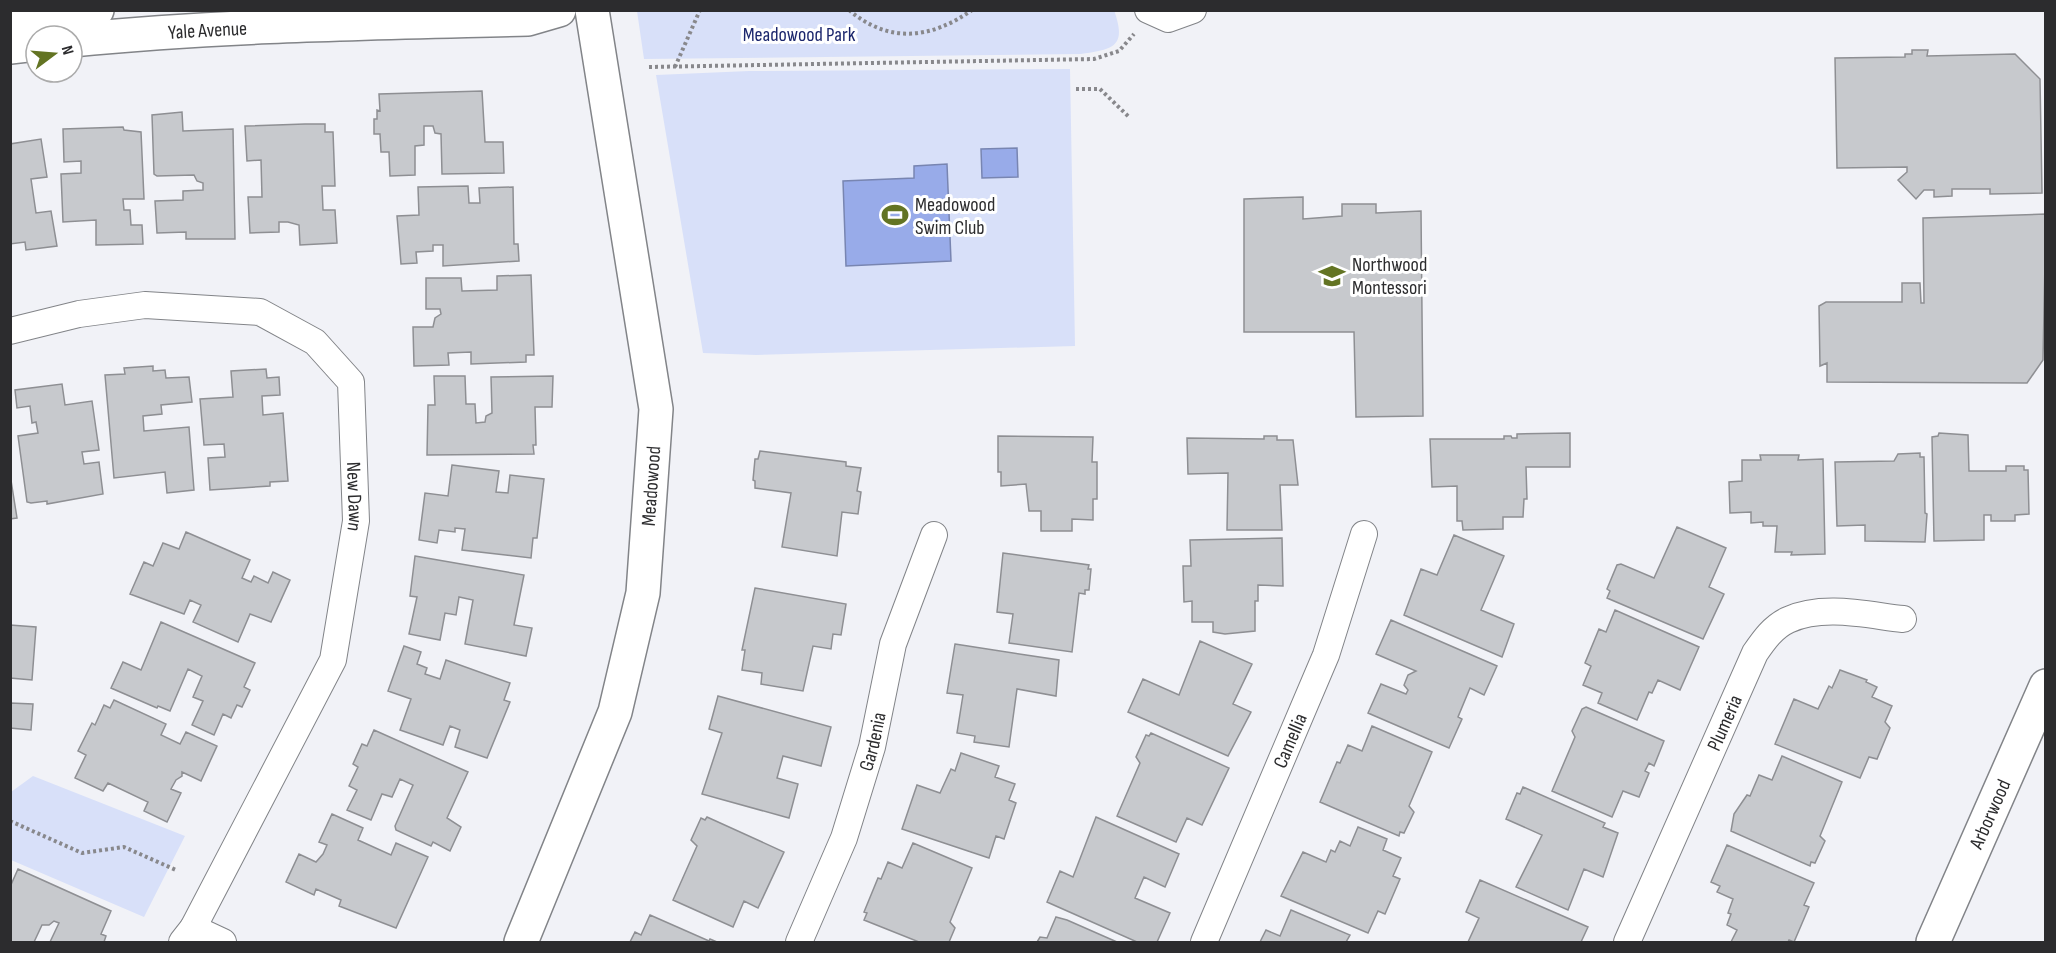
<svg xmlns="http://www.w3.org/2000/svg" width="2056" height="953" font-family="'Sofia Sans Condensed',sans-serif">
<rect width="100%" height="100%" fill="#f1f2f7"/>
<path fill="#d8e0f9" d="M1114,10C1127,47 1114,49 1081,54L644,59L637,11Z
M1070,69L1075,346L756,355L703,353L656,75L749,71Z
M33,776L185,836L144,917L11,860V792Z"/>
<path fill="#98abe9" stroke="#7885b1" stroke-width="1.5" d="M1017,148L1018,177L982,178L981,149Z
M947,164L951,261L846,266L843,181L914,178V166Z"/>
<path fill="#c7c9cd" stroke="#8e8f93" stroke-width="1.5" d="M1912,50H1928L1927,56L2015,54L2040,79L2042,193L1990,194V189H1952V196L1934,197V190H1924L1916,199L1898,180L1907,172V167L1837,168L1835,58L1905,57V54H1912Z
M482,91L485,142H503L504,173L442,174L441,134L435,133L433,126H424V145L415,146V175L390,176L389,152H381L380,134H374V119H377V110L380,111L379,94Z
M182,112L183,131L233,129L235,239H186V232L157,233L155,201L183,200V191L203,190V183L197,181L194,175L157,176L154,174L152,115Z
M305,124H325V132H333L335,186H322L323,210H335L337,243L300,245L299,225L288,222H279V232L250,233L248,197H262L261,160L247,161L245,126Z
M123,127L124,130L141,132L144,199H123L124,210H130L131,225H142L143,244L96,245V220L63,222L61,174L81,173V161L64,162L63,129Z
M41,139L47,177L31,179L36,213L51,211L57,246L26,250L25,242L10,244V144Z
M468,186L469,203H480L479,188L513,187L514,244H518L519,261L443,266V245H433V251L416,252L417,263L401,264L397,216L419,215L418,187Z
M1303,197V219L1342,216V204H1376V213L1421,211L1423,416L1356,417L1354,332H1244V199Z
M2046,214L2043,360L2027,383L1827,382V363L1820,366L1819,306L1826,302H1902V283H1920L1921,303H1924L1923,218Z
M531,275L534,355H526V362L471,364V352L448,353L449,365L414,366L413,327H433L435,318L441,314L440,309H426V278H461L462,291L497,290V276Z
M153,366V371L165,370L166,378L189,377L192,402L161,405L162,414L143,416L144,431L189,427L194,490L167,493L165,472L114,478L105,375L125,374L124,368Z
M266,369L267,378L279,377L280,395L262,396L263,415L283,413L288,481L270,482V486L210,490L208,458L225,457L224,444L204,445L200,399L233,397L231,371Z
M434,376H465L466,404H475L476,423L485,422L486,416L492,413L491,377L553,376L552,407H535L536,445H533L534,454L427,455L428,405H435Z
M62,384L65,405L92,401L99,450L82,452L84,464L99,462L103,494L47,504V501L31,503L27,502L18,436L38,433L36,422L32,423L30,406L17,408L15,390Z
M1570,433V467H1526L1527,499H1524L1523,517H1503V529L1463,530L1462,521H1457V486L1432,487L1430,439H1504V436H1511L1512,438H1517V434Z
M1939,433L1968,435L1969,471H2006V466H2024V470H2028L2029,514L2015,515V521H1991V515H1984V540L1934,541L1932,437L1938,436Z
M998,436L1093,437L1092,462H1097V499H1093V520L1072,519V531H1041V511H1029L1026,484L1001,486V472H998Z
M1264,436H1277V440H1293L1298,485H1280L1282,530H1227L1228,473L1188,474L1187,438L1264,439Z
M760,451L846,462V466L861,468L857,491L861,492L858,514L842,512L837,556L782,547L791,493L755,488V481L753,480L755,459H758Z
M1920,453V457H1924L1925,513L1927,514L1925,542L1865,541V525L1837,526L1835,462L1894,461L1898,454Z
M1760,455H1799L1798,460L1823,459L1825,554L1791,555L1792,552H1775L1777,526H1763V522L1751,523V512L1730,513L1729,482L1742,481V460H1761Z
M452,465L499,471L496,492L508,493L510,475L544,479L537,538H533L531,558L462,550L465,529L455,528V532L439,530L437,543L419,540L425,493L448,496Z
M10,474L17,518L10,519Z
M1677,527L1726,548L1709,587L1724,594L1703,639L1607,598L1610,591L1607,589L1617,565L1621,564L1654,578Z
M186,532L250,560L242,578L251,582L254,576L268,583L273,572L290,580L271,622L250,614L238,642L193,622L201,605L190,600L184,614L130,594L144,562L153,566L163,543L179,549Z
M1454,535L1504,556L1481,610L1514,624L1502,657L1404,615L1421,569L1437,575Z
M1282,538L1283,586L1258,585V601H1255V631L1225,634L1213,632V622H1192V601L1184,602L1183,566H1191L1190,540Z
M1003,553L1089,565L1088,569H1091L1089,590H1085V594L1079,593L1072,652L1009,643L1013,614L997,612Z
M415,556L524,575L514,625L532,628L526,656L465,644L473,600L459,597L456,615L445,613L440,640L409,634L417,597L410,596Z
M755,588L846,604L841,635L833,634L831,649L813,646L803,691L761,684L762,673L742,670L745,650H742Z
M1615,610L1699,647L1680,690L1658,680L1652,693L1649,692L1637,720L1598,703L1602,693L1583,685L1591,666L1585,663L1599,629L1606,632Z
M1391,620L1497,666L1484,695L1470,688L1458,717L1462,719L1449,748L1368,713L1381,684L1406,694L1408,690L1404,685L1408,675L1416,671L1376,654Z
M161,622L255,663L244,687L250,690L242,707L237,705L231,718L223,714L214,735L192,725L203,701L193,697L202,676L188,669L170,711L158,706L157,708L111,688L123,662L141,670Z
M10,625L36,627L32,680L10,678Z
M1200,641L1252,664L1233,704L1251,712L1228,756L1128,712L1143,679L1179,695Z
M955,644L1059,660L1056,696L1017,689L1009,747L974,742L975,736L957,733L963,695L947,693Z
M404,646L421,652L417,664L427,668L425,674L440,679L446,660L510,683L504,700L510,702L487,758L455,747L460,730L450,726L443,745L400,730L411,699L388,691Z
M1840,670L1867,680L1866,682L1877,687L1872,697L1892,706L1885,722L1890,728L1877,759L1869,757L1860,778L1775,744L1794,699L1818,709L1829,686L1832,688Z
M718,696L831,727L821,766L783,756L777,778L798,784L789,818L702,794L722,733L709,729Z
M114,700L166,724L161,735L180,744L186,732L217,746L201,781L182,772V776L176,780L171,789L181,793L167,822L144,811L148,802L108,783L103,791L75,778L86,755L78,751L92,723L95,725L104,705L110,708Z
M10,703L33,704L31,730L10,728Z
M1586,707L1664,741L1654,766L1649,763L1645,771L1649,773L1639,797L1623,791L1612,817L1552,791L1575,737L1572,731L1582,709Z
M1372,726L1432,752L1409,806L1414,812L1404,833L1400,832L1399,836L1320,802L1337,762L1340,763L1348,745L1362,751Z
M374,730L468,772L447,818L461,827L450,851L433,842L431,846L396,830L395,826L413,785L400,779L392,797L382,794L371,820L347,810L357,790L349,786L358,767L353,764L362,744L367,746Z
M1151,733L1229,768L1202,825L1187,818L1176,842L1117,816L1140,763L1136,757L1146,735L1149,736Z
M961,753L999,766L995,777L1015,784L1009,800L1016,803L1004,839L996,836L989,858L902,829L917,785L940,793L951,769L955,771Z
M1782,756L1842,782L1820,836L1825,841L1815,863L1811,862L1810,866L1731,831L1734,814L1747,795L1750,796L1759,775L1772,780Z
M1523,787L1605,823L1603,827L1618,833L1603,877L1584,869L1568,910L1516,887L1542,835L1506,819L1517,793L1520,794Z
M332,814L363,828L358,840L391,855L396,843L428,857L396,928L339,906L341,900L316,889L314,895L286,882L299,854L316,862L323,854L327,845L319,842Z
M707,817L784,852L758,908L744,901L733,927L673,900L697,846L691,840L701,818L705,820Z
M1096,817L1179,854L1165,887L1144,877L1135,898L1170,913L1157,942H1137L1047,902L1060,871L1073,877Z
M1358,827L1387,839L1383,850L1401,858L1393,876L1400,879L1385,914L1378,911L1368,933L1281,896L1303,852L1326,862L1331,850L1335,852L1340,841L1350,846Z
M913,843L972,868L950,922L955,928L949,942H919L864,920L867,913L864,912L878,878L881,879L888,862L902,868Z
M1727,845L1814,883L1804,905L1809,907L1794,942L1789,940L1788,942H1731L1737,930L1727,925L1731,914L1728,913L1733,899L1717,892L1720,886L1711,882Z
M18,869L111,911L101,934L106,936L104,942H50L59,923L54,921L49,925H42L34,942H10V887Z
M1480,880L1588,927L1581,942H1468L1479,918L1466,912Z
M1291,910L1350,935L1346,942H1260L1266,930L1280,936Z
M650,915L709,941L710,939L717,942H630L635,932L641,935Z
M1056,917L1067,920L1117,942H1037L1040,937L1047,938Z"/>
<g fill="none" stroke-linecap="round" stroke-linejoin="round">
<g stroke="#828488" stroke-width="28">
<g id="minor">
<path d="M1148,10L1168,19L1193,10"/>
<path id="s1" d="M10,331L79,314L145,305L260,312L315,342L351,382L356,521L333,660L193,928L182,942"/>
<path d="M193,928L223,942"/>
<path id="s2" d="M799,942L844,838L872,747L893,644L934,535"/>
<path id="s3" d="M1204,942L1326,655L1364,534"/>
<path id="s4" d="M1627,942L1755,653C1764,640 1773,627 1788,620C1823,604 1867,615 1903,619"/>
</g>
</g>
<g stroke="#828488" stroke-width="36">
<g id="tertiary">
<path id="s5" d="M521,942L615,712L643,593L656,409L592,10"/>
<path id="s6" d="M1933,942L2046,686"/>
</g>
</g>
<g stroke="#828488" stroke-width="36">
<g id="secondary">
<path d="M10,24L97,10"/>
<path id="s7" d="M72,40C223,25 376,23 528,19L559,10"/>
<path d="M10,47L36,44"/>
</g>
</g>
<path stroke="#88888c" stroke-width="4" stroke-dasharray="3 3" stroke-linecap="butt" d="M849,10C889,44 931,39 972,10
M649,67L1094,59L1119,51L1134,34
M675,67L700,10
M1076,89H1100L1129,117
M10,821L82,853L124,847L176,870"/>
<use href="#minor" stroke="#fff" stroke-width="26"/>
<use href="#tertiary" stroke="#fff" stroke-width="33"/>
<use href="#secondary" stroke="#fff" stroke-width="33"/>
</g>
<defs>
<g id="stadium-bare" transform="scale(2.07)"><path d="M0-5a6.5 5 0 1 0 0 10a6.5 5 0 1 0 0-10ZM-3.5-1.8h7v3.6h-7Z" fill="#637423" stroke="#fff" stroke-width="2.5" paint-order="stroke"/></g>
<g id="school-bare" transform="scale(2.07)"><path d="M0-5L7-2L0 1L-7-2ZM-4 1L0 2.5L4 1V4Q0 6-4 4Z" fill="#637423" stroke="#fff" stroke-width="2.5" paint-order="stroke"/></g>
</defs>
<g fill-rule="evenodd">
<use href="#stadium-bare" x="895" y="215"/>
<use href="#school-bare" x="1332" y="276"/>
</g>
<g text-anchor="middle" stroke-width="6" stroke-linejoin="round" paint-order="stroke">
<g font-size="20" fill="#2c2c2e" stroke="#fff">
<text dy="7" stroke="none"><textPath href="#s7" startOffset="136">Yale Avenue</textPath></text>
<text dy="7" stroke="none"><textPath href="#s5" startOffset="478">Meadowood</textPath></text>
<text dy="7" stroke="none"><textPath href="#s1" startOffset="484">New Dawn</textPath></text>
<text dy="7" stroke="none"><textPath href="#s4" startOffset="240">Plumeria</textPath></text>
<text dy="7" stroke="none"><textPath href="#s2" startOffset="214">Gardenia</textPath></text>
<text dy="7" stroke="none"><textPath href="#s3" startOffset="219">Camellia</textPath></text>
<text dy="7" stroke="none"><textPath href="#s6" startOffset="140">Arborwood</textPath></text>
</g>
<g font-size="20" fill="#1b266c" stroke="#fff">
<text x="799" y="41">Meadowood Park</text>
</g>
<g font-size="20" fill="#2c2c2e" stroke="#fff" text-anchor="start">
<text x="915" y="211">Meadowood<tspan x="915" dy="23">Swim Club</tspan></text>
<text x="1352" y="271">Northwood<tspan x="1352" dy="23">Montessori</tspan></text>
</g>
</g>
<rect width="2056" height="953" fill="none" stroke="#2c2c2e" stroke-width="24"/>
<g transform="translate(54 54) rotate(74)"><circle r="28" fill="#ffffff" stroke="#ababab" stroke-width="1.5"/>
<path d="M0-4.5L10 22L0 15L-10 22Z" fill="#637423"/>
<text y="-9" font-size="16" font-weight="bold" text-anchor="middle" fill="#2c2c2e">N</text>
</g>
</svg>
